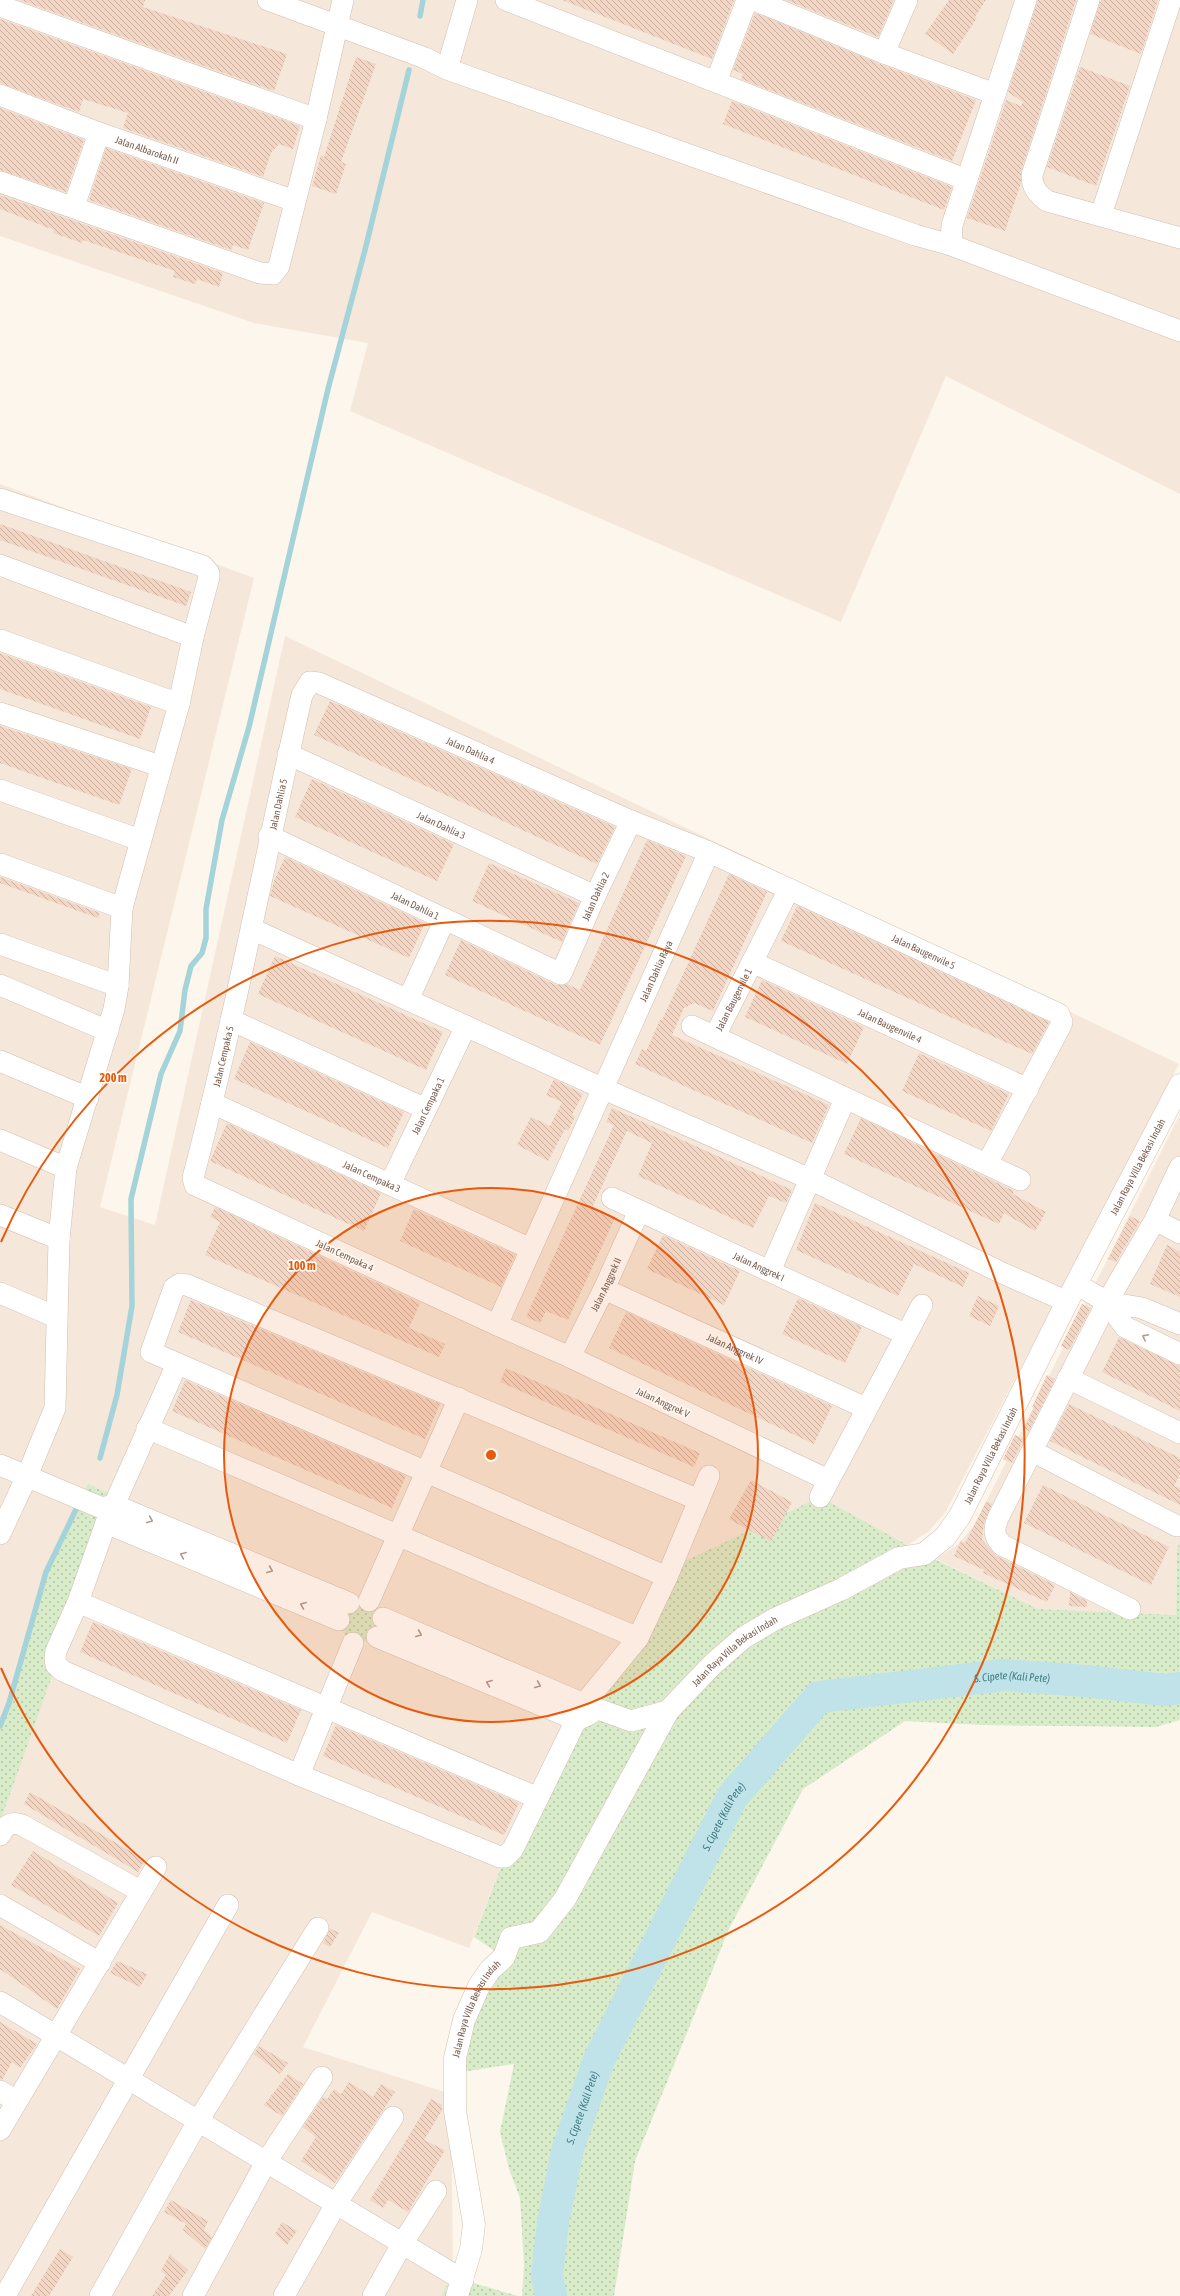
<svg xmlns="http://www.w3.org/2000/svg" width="1180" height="2296" font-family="'Asap Condensed',sans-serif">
<defs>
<pattern id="grass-dots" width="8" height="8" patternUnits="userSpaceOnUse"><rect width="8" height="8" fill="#d8ecc9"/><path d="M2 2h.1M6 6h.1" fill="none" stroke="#b4c2a5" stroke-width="1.8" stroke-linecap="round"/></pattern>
<pattern id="building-back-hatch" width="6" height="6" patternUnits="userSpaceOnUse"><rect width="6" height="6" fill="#f3d5c3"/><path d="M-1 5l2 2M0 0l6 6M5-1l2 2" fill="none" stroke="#cab0a1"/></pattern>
</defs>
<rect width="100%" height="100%" fill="#fdf6ec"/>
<path fill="#f5e8da" d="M0,0H1180V494L946,376L841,622L350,411L368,343L254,323L0,236Z
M0,484L254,578L100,1207L155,1225L285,636L1179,1064L945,1513L928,1532L908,1545L820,1498L505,1857L469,1948L372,1912L303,2047L451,2094L453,2274L441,2296H0Z
M1180,1114V1542L1177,1548L1176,1615L1038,1609L936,1559L957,1545L974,1526Z"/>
<path fill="url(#grass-dots)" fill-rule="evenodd" d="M88,1484L108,1493L56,1665L0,1822V1726L9,1703L46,1572Z
M820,1497L924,1554L1038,1609L1176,1615L1177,1548L1180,1542V1720L1156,1727L983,1725L905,1721L803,1789L729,1929L635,2161L614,2296H522L524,2265L520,2198L509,2169L500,2132L514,2064L455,2073V2058L504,1957L474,1937L505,1857L576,1720L377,1637C360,1646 350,1646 340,1627L349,1603L369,1601L383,1619L584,1704L681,1563ZM566,2163L549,2265H548L553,2222Z
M453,2274L463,2280L518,2296H441Z"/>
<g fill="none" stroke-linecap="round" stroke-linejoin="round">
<path stroke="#a5d3da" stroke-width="5.5" d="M420,16L423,0
M100,1458L117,1395L132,1306L131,1199L161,1074L180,1031L185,990L191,966L202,953L206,938V909L222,820L249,727L328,389L365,250L409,70
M0,1726L9,1703L46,1572L79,1503"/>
<path stroke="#bfe3e8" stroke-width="32" id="s1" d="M551,2296L547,2276L553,2222L568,2148L599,2060L732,1797L819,1697L1004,1675L1085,1681L1165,1690L1180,1688"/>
</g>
<path fill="url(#building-back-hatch)" d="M19,0H145L143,7L287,54L274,91Z
M562,0H734L712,59Z
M786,0H894L878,37Z
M949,0H986L975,17L977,18L953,54L925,34Z
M1038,0H1076L1021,171V183L1005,231L967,218L1006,100L1021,106L1023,102L1008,92Z
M1101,0H1158L1141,54L1090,34Z
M755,13L880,64L976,100L952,161L741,79L743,74L733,70Z
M0,19L300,126L293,149L279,144L271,153L263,177L123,128L128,113L83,99L79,112L0,83Z
M356,57L376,64L341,162L346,164L336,194L312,186L321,155L324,157Z
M1080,67L1130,86L1096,186L1047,167Z
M732,101L952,187L944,210L723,124Z
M0,108L84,140L66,192L0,170Z
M106,148L264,203L248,250L233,245L231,250L89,200Z
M0,195L223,273L219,287L197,279L195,284L173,277L175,271L83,240L82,243L53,233L54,230L0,209Z
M0,524L191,592L186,606L0,540Z
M0,653L151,707L140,739L0,689Z
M330,701L615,827L597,864L314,735Z
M0,726L132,769L119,805L0,763Z
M312,779L454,844L437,881L295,817Z
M647,840L686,856L600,1045L445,975L461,940L556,985L567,984L580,990Z
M285,857L425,923L409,958L270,896L274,881Z
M489,863L579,903L562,942L472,901Z
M729,874L767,892L713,1011L694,1003L684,1008L672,1035L829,1105L812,1143L635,1064L642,1049L646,1051L660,1020H662Z
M0,877L100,913L98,918L0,883Z
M797,906L1049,1022L1032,1054L781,941Z
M275,956L443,1032L426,1070L258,994Z
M762,980L864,1027L847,1064L745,1017Z
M250,1042L404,1112L388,1148L234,1079Z
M919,1053L1009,1094L991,1131L902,1091Z
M554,1079L583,1094L572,1115L575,1117L568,1131L565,1129L548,1161L517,1145L531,1117L550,1126L562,1102L546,1095Z
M612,1108L792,1190L786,1203L769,1196L753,1228L638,1176L652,1143L627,1131L592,1208L615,1218L598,1255L568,1320L546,1311L540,1323L526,1317L614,1125L606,1122Z
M861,1118L1014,1191L1013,1194L1046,1212L1035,1231L1004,1213L999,1224L844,1154Z
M227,1123L381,1193L364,1231L210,1161Z
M815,1203L969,1273L963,1287L914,1264L898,1296L796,1250Z
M215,1207L420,1303L409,1328L445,1344L439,1357L205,1255L220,1222L210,1217Z
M414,1209L515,1255L501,1287L400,1241Z
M1130,1216L1140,1221L1116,1262L1108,1259Z
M663,1235L740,1271L724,1305L647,1269Z
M1167,1245L1180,1252V1297L1150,1284Z
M978,1296L999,1306L990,1326L969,1316Z
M798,1298L862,1327L845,1363L782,1334Z
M191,1300L440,1404L425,1439L178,1332Z
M1082,1304L1091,1308L1069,1350L1061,1346Z
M626,1312L832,1406L814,1444L609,1348Z
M1119,1337L1180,1366V1411L1102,1372Z
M506,1368L700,1453L694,1467L500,1382Z
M1047,1375L1055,1379L1029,1431L1024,1428L1034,1408L1032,1407Z
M185,1380L406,1476L392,1508L172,1411Z
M1069,1404L1180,1458V1475L1174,1486L1180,1488V1505L1050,1441Z
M1015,1435L1024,1439L1012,1463L1003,1459Z
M751,1480L792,1502L771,1542L729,1519Z
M1043,1485L1169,1547L1151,1585L1024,1523Z
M986,1502L992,1504L984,1523L982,1540L997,1556L1055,1585L1047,1602L983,1573L984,1570L954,1556L961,1541L965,1543Z
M1070,1592L1087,1601V1607L1069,1606Z
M93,1622L301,1710L287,1743L80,1652Z
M336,1725L519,1803L504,1835L323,1756Z
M30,1792L145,1860L138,1872L24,1804Z
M33,1851L118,1903L99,1936L11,1885Z
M0,1925L80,1969L57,2009L0,1969Z
M330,1928L339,1933L330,1947L323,1943Z
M117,1961L147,1974L140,1987L110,1973Z
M0,2022L37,2044L20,2068L12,2062L2,2080L0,2079Z
M259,2046L288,2063L280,2074L254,2054Z
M288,2074L303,2084L282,2116L264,2105Z
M349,2082L373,2097L381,2084L395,2092L335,2183L301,2161L316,2137L303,2127L323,2097L327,2099L334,2089L341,2094Z
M431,2099L442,2105V2110L424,2140L445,2150L408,2212L388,2200L383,2208L370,2200Z
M171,2200L208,2221L204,2230L212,2237L205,2249L183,2230L186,2224L164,2212Z
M282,2222L297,2231L287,2245L275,2234Z
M60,2249L73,2257L49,2296H31Z
M170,2254L188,2270L169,2296H152L166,2275L161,2271Z"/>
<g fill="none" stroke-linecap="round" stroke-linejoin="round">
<g stroke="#d1beb0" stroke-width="22">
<g id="minor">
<path d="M268,0L425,58L447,69L915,235L951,245L1180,331"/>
<path d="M506,0L967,180"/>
<path d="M754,0L884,53L995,94"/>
<path d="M1089,0L1032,175C1032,188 1037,193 1047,201L1180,238"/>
<path d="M0,6L316,119"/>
<path d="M884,53L907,0"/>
<path d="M447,69L467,0"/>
<path d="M716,82L747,0"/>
<path id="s2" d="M0,95L99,133L295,201"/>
<path d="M0,182L260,273L273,274L279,266L316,119L343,0"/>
<path d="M74,206L99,133"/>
<path d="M1101,215L1171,0"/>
<path d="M951,245L952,225L1026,0"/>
<path d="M0,499L203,566L209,573V577L193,637L179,704L122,908L118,986L114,1009L66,1168L59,1239L55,1408L27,1476L0,1534"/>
<path d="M0,565L193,637"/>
<path d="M0,640L179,704"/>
<path d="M0,713L160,766"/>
<path id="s3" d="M288,754L595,896"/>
<path d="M0,790L140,840"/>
<path id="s4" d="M269,836L561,974L595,896L631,821"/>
<path d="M0,864L122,908"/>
<path d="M252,929L604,1089L810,1179L1000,1272L1068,1302"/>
<path d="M0,944L118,986"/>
<path id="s5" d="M752,962L1028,1089"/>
<path d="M0,985L108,1031"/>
<path d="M408,1000L445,919"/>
<path d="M231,1020L426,1109"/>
<path d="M692,1026L1020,1180"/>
<path id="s6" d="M715,1036L789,889"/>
<path d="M0,1061L88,1098"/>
<path id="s7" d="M212,1103L531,1249"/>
<path d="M0,1140L66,1168"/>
<path id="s8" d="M390,1184L466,1026"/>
<path id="s9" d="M612,1198L905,1334"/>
<path d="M0,1215L59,1239"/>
<path d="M1155,1220L1180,1233"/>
<path d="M770,1271L845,1099"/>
<path d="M1076,1284L1107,1302L1142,1308L1180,1324"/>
<path id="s10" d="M604,1289L866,1408"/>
<path d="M0,1293L56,1317"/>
<path d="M1107,1302L1125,1327L1180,1354"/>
<path id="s11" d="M497,1325L709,852"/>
<path id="s12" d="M570,1357L604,1289L639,1211"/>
<path d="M177,1364L106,1523L78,1602L56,1651L55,1657L56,1665L63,1671L299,1775L500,1857H505L513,1849L584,1704L638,1638L667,1577L709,1476"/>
<path d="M1068,1378L1180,1433"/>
<path d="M147,1428L638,1638"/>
<path d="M1032,1451L1177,1526"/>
<path d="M0,1465L102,1508L114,1505L349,1603"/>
<path id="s13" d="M828,1480L570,1357L497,1325L195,1185L193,1178C235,1018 265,856 302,695L310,682L319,683L631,821L709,852L1059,1014L1062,1022L1060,1027L987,1164"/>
<path d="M820,1497L922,1305"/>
<path d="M106,1523L339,1620"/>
<path d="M667,1577L151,1352L174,1288L180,1284L187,1285L699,1500"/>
<path d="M369,1601L459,1398"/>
<path d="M78,1602L538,1798"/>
<path d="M1130,1609L1002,1545C994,1536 993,1530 998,1518L1107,1302L1155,1220L1180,1167"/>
<path d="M383,1618L584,1704L631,1721L668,1711"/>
<path d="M377,1637L577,1720L590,1714"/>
<path d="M299,1775L353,1643"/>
<path d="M0,1835C6,1825 11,1821 22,1825L140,1891"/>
<path d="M0,1905L100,1963"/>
<path d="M0,2002L463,2280"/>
<path d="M0,2091L16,2101"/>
<path d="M0,2130L156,1867"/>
<path d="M5,2296L228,1905"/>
<path d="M100,2296L198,2121L318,1928"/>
<path d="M193,2296L266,2162L322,2077"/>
<path d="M284,2296L336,2204L393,2117"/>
<path d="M373,2296L402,2244L436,2191"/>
</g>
</g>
<g stroke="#d6c0b0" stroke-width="23">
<g id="secondary">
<path id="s14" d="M457,2296L471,2249L474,2224L455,2111V2058L464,2020L479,1986L490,1970L504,1957L511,1938L539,1932L565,1899L668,1711L713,1664L743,1638L775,1619L842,1589L899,1558L924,1554L945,1537L960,1516L1076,1284L1180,1085"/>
</g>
</g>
<use href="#minor" stroke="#fff" stroke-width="21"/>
<use href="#secondary" stroke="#fff" stroke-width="22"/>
</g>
<defs><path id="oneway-chevron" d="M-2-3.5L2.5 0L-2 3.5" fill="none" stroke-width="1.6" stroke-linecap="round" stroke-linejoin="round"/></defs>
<g stroke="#af9d94">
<use href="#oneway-chevron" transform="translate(1145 1337) rotate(-153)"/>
<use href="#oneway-chevron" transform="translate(150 1520) rotate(23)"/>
<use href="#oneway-chevron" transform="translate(183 1555) rotate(-157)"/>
<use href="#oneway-chevron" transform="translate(270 1570) rotate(23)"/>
<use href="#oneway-chevron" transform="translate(303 1605) rotate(-157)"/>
<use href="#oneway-chevron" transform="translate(419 1634) rotate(23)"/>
<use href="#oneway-chevron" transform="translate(489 1683) rotate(-158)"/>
<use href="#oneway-chevron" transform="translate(538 1685) rotate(23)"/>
</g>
<circle cx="491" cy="1455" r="267" fill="#e8590c" fill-opacity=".12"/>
<g fill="none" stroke="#e8590c" stroke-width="2">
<circle cx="491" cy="1455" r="267"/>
<path d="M1 1242A534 534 0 1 1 1 1668"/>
</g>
<g text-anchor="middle" stroke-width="3.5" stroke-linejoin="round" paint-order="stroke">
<g font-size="10" fill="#7a5c4d" stroke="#fffaf3">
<text dy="4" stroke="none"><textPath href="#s2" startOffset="157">Jalan Albarokah II</textPath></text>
<text dy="4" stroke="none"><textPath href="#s13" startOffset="1391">Jalan Dahlia 4</textPath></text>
<text dy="4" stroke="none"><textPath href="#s13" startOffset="1089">Jalan Dahlia 5</textPath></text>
<text dy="4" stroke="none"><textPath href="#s3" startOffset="169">Jalan Dahlia 3</textPath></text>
<text dy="4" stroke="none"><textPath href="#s4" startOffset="408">Jalan Dahlia 2</textPath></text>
<text dy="4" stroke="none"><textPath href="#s4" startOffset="162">Jalan Dahlia 1</textPath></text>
<text dy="4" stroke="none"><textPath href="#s13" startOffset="1887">Jalan Baugenvile 5</textPath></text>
<text dy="4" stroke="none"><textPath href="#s11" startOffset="388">Jalan Dahlia Raya</textPath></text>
<text dy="4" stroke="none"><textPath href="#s6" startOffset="41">Jalan Baugenvile 1</textPath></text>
<text dy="4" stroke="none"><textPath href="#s5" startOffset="152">Jalan Baugenvile 4</textPath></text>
<text dy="4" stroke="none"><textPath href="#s13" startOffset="831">Jalan Cempaka 5</textPath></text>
<text dy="4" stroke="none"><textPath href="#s8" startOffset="87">Jalan Cempaka 1</textPath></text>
<text dy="4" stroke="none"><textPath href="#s14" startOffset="1412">Jalan Raya Villa Bekasi Indah</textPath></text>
<text dy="4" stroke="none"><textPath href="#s7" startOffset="176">Jalan Cempaka 3</textPath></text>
<text transform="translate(345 1255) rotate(25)" y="4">Jalan Cempaka 4</text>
<text dy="4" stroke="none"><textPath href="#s9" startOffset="162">Jalan Anggrek I</textPath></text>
<text dy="4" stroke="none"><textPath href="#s12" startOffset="81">Jalan Anggrek II</textPath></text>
<text dy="4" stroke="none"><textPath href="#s10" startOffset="144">Jalan Anggrek IV</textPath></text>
<text transform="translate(663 1402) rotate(25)" y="4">Jalan Anggrek V</text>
<text dy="4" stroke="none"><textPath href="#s14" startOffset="1088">Jalan Raya Villa Bekasi Indah</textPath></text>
<text dy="4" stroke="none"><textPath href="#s14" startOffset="752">Jalan Raya Villa Bekasi Indah</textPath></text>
<text dy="4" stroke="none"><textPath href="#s14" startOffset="296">Jalan Raya Villa Bekasi Indah</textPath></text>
</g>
<g font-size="11" font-style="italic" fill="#437c86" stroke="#fffaf3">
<text dy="4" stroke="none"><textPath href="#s1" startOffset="865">S. Cipete (Kali Pete)</textPath></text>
<text dy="4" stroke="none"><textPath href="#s1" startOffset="517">S. Cipete (Kali Pete)</textPath></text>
<text dy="4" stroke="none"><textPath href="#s1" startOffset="193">S. Cipete (Kali Pete)</textPath></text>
</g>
</g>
<circle cx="491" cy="1455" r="6" fill="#e8590c" stroke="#fffaf3" stroke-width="2"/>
<g font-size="12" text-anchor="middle" font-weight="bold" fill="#e8590c" stroke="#fffaf3" stroke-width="3.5" stroke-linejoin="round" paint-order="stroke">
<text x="113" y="1082">200 m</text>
<text x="302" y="1270">100 m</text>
</g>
</svg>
